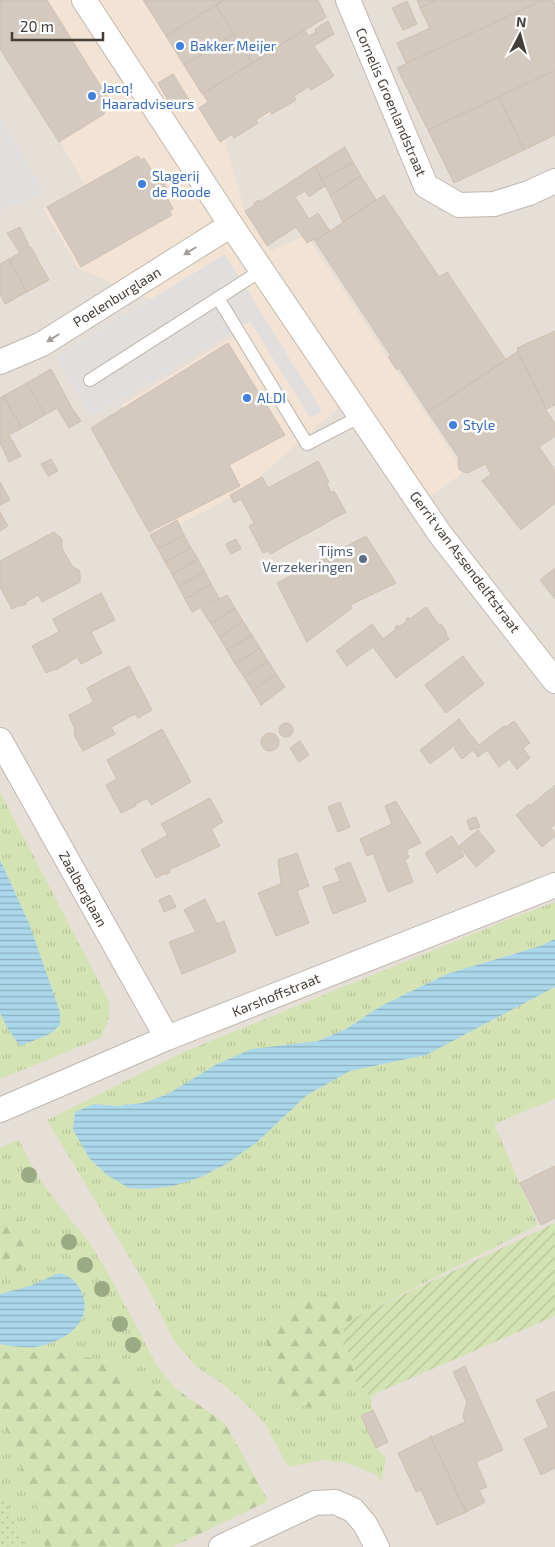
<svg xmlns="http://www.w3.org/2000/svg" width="555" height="1547" font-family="'Exo 2',sans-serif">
<defs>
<pattern id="grass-tufts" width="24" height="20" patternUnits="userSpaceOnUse" patternTransform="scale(1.25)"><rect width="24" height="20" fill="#d4e3b4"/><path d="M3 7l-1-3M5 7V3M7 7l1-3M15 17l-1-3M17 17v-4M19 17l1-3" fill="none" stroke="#b7c49b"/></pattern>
<pattern id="forest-firs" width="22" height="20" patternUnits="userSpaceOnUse" patternTransform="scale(1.25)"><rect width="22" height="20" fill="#d4e3b4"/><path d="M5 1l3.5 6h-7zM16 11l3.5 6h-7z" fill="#b7c49b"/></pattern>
<pattern id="park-dots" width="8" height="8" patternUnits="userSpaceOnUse" patternTransform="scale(1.25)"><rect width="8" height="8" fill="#d4e3b4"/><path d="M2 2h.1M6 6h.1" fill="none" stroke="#b7c49b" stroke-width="1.8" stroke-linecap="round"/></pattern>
<pattern id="garden-furrows" width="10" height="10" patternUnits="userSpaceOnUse" patternTransform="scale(1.25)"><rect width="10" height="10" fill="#d4e3b4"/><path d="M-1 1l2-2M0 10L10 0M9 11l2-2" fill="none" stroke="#b7c49b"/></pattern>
<pattern id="water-rules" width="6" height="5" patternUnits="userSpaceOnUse" patternTransform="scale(1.25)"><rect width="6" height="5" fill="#aad7ea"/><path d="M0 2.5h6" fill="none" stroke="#8cb0be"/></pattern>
</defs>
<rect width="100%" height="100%" fill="#f3eee8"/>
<path fill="#e6dfd7" d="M0,0H555V1547H0Z"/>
<path fill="#f3e3d5" d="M0,0H200L269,114L224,138L245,212L271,251L306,235L455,458L462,473L420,504L349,398L245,490L155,537L99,444L130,425L122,405L234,336L78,268L44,209L85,185L55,133L0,50Z"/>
<path fill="url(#grass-tufts)" d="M0,792L109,1001V1017L101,1038L0,1079V1013L8,1029L60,1012L29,923L0,860Z
M555,902V939L540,946L447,974L381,1006L346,1029L318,1041L252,1050L217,1064L168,1094L143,1103L116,1106L94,1104L75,1113L73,1130L90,1159L256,1143L307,1095L350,1071L426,1055L555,987V1099L494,1124L538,1225L363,1314L355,1303L330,1293L346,1397L355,1381L371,1398L373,1410L361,1416L376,1448L386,1457L381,1483L377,1475L347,1463L323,1460L288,1467L264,1422L237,1396L216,1379L198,1368L173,1340L149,1290L47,1120L179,1054L505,921Z
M19,1140L37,1176L70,1219L90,1243L119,1293L157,1366L176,1389L151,1391L111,1362L34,1347L0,1343V1280L15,1275L9,1209L0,1207V1148Z
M3,1419L40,1518L45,1547H0V1420Z"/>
<path fill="url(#forest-firs)" d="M0,1207L9,1209L28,1233L29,1259L15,1275L0,1280Z
M330,1293L355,1303L363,1314L352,1319L343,1345L355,1364V1381L346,1397L318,1408L295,1406L279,1396L270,1377L265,1330L291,1306Z
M0,1344L34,1347L111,1362L151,1391L176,1389L225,1423L268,1501L173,1547H45L40,1518L3,1420H0Z"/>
<path fill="url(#park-dots)" d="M0,1488L26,1547H0Z"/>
<path fill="url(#garden-furrows)" d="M555,1223V1316L379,1392L371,1398L355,1381V1364L343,1345L344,1328L352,1319Z"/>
<path fill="#e1dfdd" d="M0,118L44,192L0,211Z
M225,254L322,411L310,418L250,321L92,416L56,357Z"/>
<path fill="url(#water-rules)" d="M0,860L29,923L60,1012V1025L50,1034L20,1046L8,1029L0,1013Z
M555,939V987L426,1055L350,1071L307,1095L256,1143L226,1164L201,1177L173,1186L147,1189L129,1188L107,1175L90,1159L73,1130L75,1112L94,1104L116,1106L143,1103L168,1094L217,1064L252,1049L318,1041L346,1029L381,1006L447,974L540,946Z
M59,1273C68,1275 75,1280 80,1289C97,1321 64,1343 35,1347C24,1348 11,1346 0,1344V1294L30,1286Z"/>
<path fill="#d3c9be" stroke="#cdc0b2" d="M0,0H47L105,93L108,104L104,114L59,142L0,49Z
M143,0H224L166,36Z
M224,0H318L326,17L252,63L216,5Z
M417,0H437L420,8Z
M437,0H543L406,63L397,43L430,28L420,8Z
M543,0H553L555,5V70L428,130L397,68Z
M407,1L417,24L403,30L392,8Z
M216,5L234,34L184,65L166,36Z
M328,21L334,34L314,46L334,76L311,90L308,87L294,96L296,100L272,114L270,111L256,120L258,123L234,138L232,134L220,142L199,108L208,102L203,94L304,30L309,36L316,32L315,29Z
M234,34L252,63L202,94L184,65Z
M555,70V135L524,150L499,97Z
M173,74L190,101L174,111L158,83Z
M499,97L524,150L454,183L428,130Z
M345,147L353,162L322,180L315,166Z
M138,156L141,160L144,158L153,173L157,171L169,192L165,194L173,209L169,211L172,215L81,267L47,207Z
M353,162L361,176L330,195L322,180Z
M315,166L325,186L309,197L305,191L295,197L309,219L318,213L330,231L315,241L314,239L307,243L296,227L267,246L245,211L254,206V203L259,200L260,202Z
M361,176L376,200L343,222L330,195Z
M384,195L439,277L447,272L506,360L428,412L399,368L397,370L388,357L391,356L315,241Z
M20,227L30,248L31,247L49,280L27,292L9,259L20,253L7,233Z
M9,259L27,292L5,304L0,294V264Z
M555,331V405L546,409L517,348Z
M228,343L285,435L229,465L240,486L149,532L91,428Z
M518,351L546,410L555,424V436L539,447L555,470V503L521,530L482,481L491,474L485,464L468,473L463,472L459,469L458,464L459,458L428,412Z
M51,369L74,412H75L81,421L69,428L57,408L45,415L27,383Z
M27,383L45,415L22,428L3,396Z
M3,396L22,428L9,435L21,456L9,462L0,443V398Z
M51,459L58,471L48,476L41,464Z
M318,461L329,482L327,484L331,493L334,491L346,512L270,554L268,551L263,553L249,526L254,523L241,499L234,503L230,495L262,477L268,488Z
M0,482L10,500L0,505Z
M0,512L8,526L0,531Z
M177,520L184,535L158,549L150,535Z
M54,532L62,539V548L72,566L80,571V582L42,602L38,595L26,602V604L21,606L20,605L12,609L0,587V561Z
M184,535L191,548L165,562L158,549Z
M366,536L396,583L350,605L352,608L307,642L277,583Z
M236,539L241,549L231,554L226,544Z
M191,548L198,559L172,574L165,562Z
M198,559L205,572L178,586L172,574Z
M555,568V599L540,580Z
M205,572L211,584L185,599L178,586Z
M211,584L219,598L192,612L185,599Z
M101,593L115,620L91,632L102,653L81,664L77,657L56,670L55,669L46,673L32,646L59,632L53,619Z
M227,595L235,608L211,624L201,609Z
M426,607L439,625L441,624L447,633L446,634L449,639L396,678L373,647L347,666L336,651L372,624L383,639L396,629L395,627L397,625L399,627L407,621L406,619L408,617L410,619Z
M235,608L243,621L219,637L211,624Z
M243,621L252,635L227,650L219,637Z
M252,635L260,648L235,664L227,650Z
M260,648L268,661L244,677L235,664Z
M463,656L484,684L446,713L425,685Z
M268,661L276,674L252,690L244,677Z
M129,666L152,710L138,718L135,714L111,727L115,734L83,751L74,735L75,730L69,715L93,702L87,688Z
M276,674L285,687L261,705L252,690Z
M459,719L470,734L430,764L420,750Z
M514,721L530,743L523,748L530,758L517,769L509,759L499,767L487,750L478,757L473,750L462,759L454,748L471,735L479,745L504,726L506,727Z
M279 730a7 7 0 1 1 14 0a7 7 0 1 1-14 0Z
M162,729L191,782L151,805L147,798L135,804L136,806L121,813L106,785L117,779L107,760Z
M261 742a9 9 0 1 1 18 0a9 9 0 1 1-18 0Z
M300,741L309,755L299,762L290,748Z
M555,785V824L551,828L555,833V836L542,847L516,815L529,804L530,806Z
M210,798L223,822L211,829L220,846L169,870L170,872L166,875V873L156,878L141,850L168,835L161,824Z
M396,801L421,843L406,850L409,857L405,860L413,882L388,892L373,853L367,856L360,839L392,824L385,806Z
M340,802L350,827L338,832L328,807Z
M476,817L480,827L470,830L467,820Z
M478,830L495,851L476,867L459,846Z
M452,836L464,856L437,873L425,853Z
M297,853L309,886L297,891L309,923L276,936L258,893L281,884L278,860Z
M350,862L366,901L333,914L323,887L340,881L335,868Z
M170,895L176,907L164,912L159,900Z
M205,899L217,924L224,921L236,952L182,974L169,942L196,932L184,910Z
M555,1166V1218L541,1225L520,1183Z
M465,1366L503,1450L476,1462L487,1487L479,1490L485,1502L466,1512L430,1436H432V1437L465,1422L463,1416L467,1402L453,1372Z
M555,1391V1468L541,1475L524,1439L549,1427L536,1400Z
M373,1410L388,1442L376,1448L361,1416Z
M431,1437L466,1512L437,1525L421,1490L416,1492L398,1453Z"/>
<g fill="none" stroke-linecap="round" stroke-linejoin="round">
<g stroke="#c0b8ae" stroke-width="14">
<path id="service" d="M218,298L307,444L361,416
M90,380L262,270"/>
</g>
<g stroke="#c0b8ae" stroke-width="26">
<path id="minor" d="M84,0L231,225L440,534L555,681
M348,0L426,186L459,205L494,204L529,193L555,181
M0,362L42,344L231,225
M0,740L167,1038
M0,1110L167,1038L555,885
M221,1547L315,1503L335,1502L353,1510L365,1524L377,1547"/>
</g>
<use href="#service" stroke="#fff" stroke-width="12"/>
<use href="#minor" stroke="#fff" stroke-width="24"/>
</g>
<g fill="#9aaa82">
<circle cx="29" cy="1175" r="8"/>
<circle cx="69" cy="1242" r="8"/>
<circle cx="85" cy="1265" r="8"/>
<circle cx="102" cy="1289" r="8"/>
<circle cx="120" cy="1324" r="8"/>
<circle cx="133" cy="1345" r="8"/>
</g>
<defs><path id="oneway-solid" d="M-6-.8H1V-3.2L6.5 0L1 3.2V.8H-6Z" transform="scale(1.25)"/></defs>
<g fill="#a29e9b">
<use href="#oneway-solid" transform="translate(190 251) rotate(148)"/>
<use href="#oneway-solid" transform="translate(53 338) rotate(148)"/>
</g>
<g fill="#3f7fe0" stroke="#fff" stroke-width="2">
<circle cx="180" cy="46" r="5"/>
<circle cx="92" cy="96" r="5"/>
<circle cx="142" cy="184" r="5"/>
<circle cx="247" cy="398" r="5"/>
<circle cx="453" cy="425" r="5"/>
</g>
<circle fill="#5c6f8a" stroke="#fff" stroke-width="2" cx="363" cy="559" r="5"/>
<g text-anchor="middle" stroke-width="5" stroke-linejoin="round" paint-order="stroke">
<g font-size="14" fill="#366cbe" stroke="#fff" text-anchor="start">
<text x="190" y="51">Bakker Meijer</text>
<text x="102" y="93">Jacq!<tspan x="102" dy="16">Haaradviseurs</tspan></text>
<text x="152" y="181">Slagerij<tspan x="152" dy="16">de Roode</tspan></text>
<text x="257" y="403">ALDI</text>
<text x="463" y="430">Style</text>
</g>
<g font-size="14" fill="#453e37" stroke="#fff">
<text transform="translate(391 102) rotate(67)" y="5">Cornelis Groenlandstraat</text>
<text transform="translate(117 297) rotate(-32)" y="5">Poelenburglaan</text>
<text transform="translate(465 562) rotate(53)" y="5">Gerrit van Assendelftstraat</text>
<text transform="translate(83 889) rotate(61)" y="5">Zaalberglaan</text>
<text transform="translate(276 995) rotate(-22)" y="5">Karshoffstraat</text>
</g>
<g font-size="14" fill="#4e5e75" stroke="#fff" text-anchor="end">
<text x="353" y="556">Tijms<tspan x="353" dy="16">Verzekeringen</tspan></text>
</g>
</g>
<g transform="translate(520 35) rotate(6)" stroke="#ffffff" stroke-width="4" paint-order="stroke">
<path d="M0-4L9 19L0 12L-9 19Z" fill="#453e37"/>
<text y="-8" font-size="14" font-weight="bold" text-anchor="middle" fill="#453e37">N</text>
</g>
<path d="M12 32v8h91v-8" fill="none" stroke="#453e37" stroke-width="2.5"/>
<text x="20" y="32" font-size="15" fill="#453e37" stroke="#ffffff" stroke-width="4" paint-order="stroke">20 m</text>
</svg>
